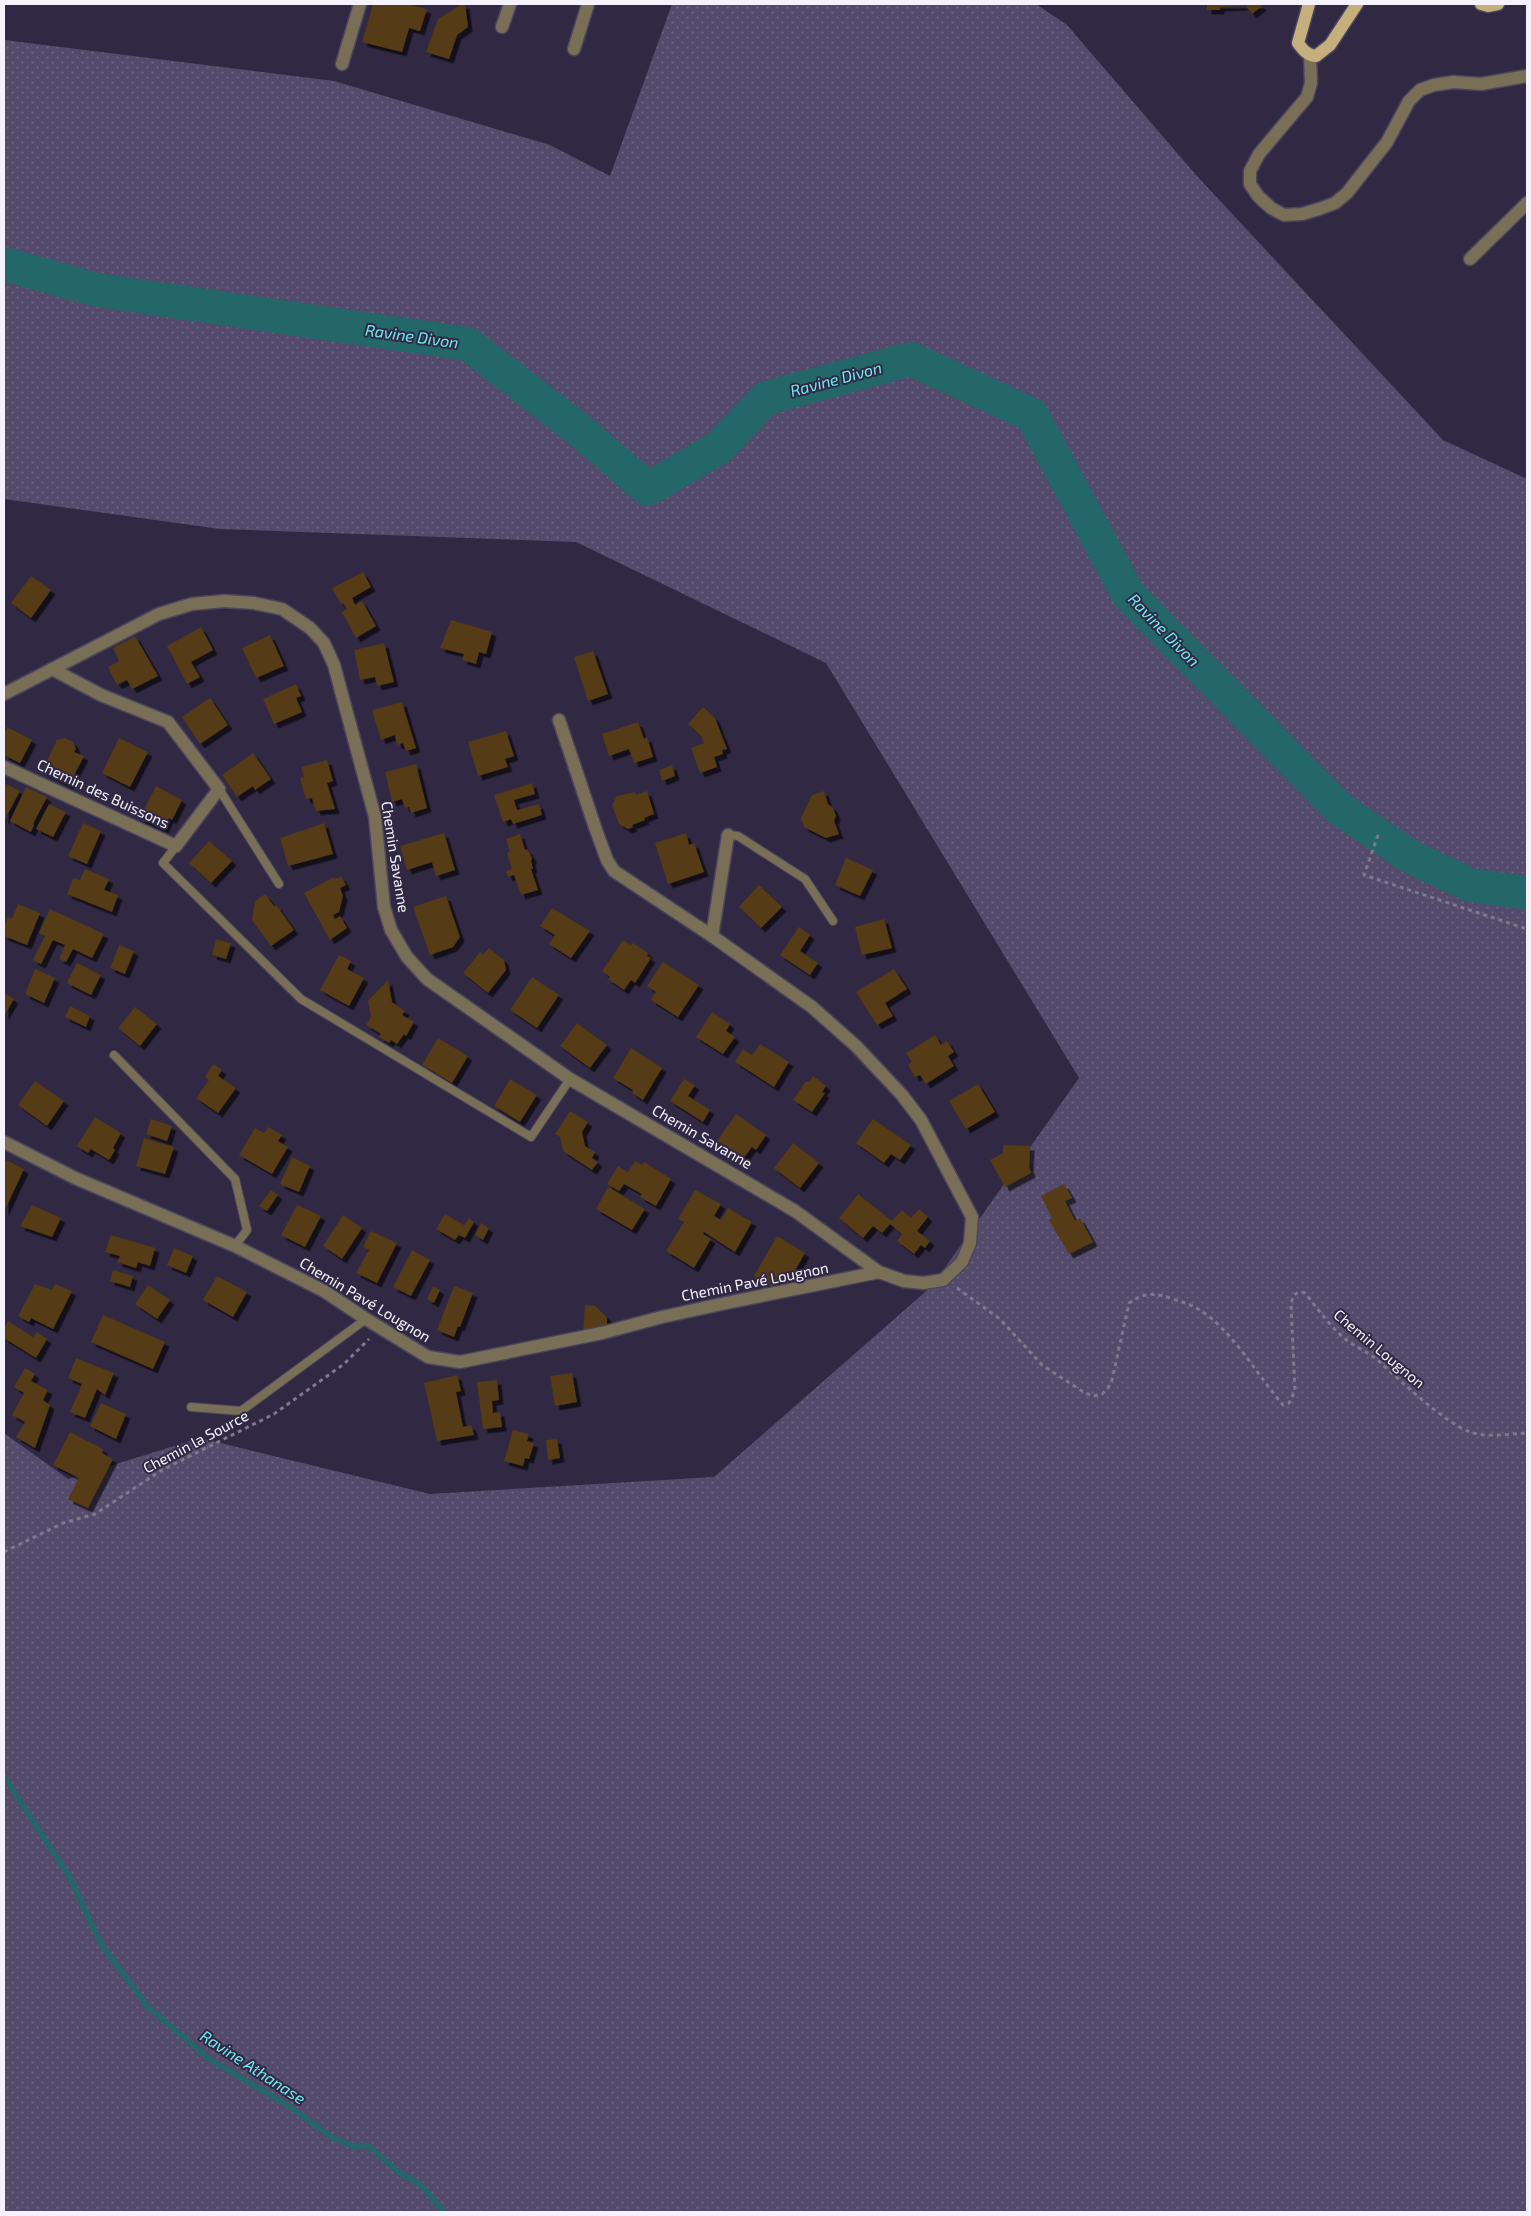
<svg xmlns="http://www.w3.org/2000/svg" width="1531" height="2216" font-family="'Exo 2',sans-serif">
<defs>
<pattern id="grass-dots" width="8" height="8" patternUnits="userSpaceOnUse" patternTransform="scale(1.25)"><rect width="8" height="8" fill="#544a6c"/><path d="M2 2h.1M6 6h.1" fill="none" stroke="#6d6582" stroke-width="1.8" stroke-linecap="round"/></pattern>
<filter id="shadow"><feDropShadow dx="4.5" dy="4.5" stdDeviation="0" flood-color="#0009"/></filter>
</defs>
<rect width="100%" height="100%" fill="#312943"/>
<path fill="url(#grass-dots)" d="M672,4H1036L1067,25L1196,175L1443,440L1527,479V2212H4V1433L68,1479L200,1438L430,1494L714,1477L932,1286L1079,1078L826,663L576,542L220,529L4,499V40L334,81L550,145L610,176Z"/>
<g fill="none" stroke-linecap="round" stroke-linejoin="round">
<path stroke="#24676a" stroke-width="5.5" d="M4,1776L70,1878L101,1944L147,2006L209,2059L292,2108L331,2137L355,2147L364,2145L370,2147L397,2171L421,2185L444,2212"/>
<path stroke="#24676a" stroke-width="34" d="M4,264L97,290L468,344L578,429L648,489L718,448L766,398L911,359L1032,415L1128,594L1340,809L1409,856L1470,885L1527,893"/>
</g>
<path fill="#543a12" filter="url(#shadow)" d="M373,4H408L427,9L420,31L409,28L402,52L362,42Z
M462,4H465L468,27L457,35L449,59L426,52L438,19Z
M1207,4H1260L1262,6L1252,14L1245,5L1242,6L1220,7V10H1207Z
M363,572L371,587L352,598L355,605L362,601L376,626L356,638L342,612L347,609L343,603L341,604L332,588Z
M31,576L51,590L31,618L11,603Z
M451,620L492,632L486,654L479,652L476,664L462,660L464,654L440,648Z
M201,627L213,650L191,662L200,677L187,684L167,646Z
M270,635L284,666L256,678L242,648Z
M135,636L158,676L132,689L127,680L117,685L108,667L119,661L113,648Z
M384,643L394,682L377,686L375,677L360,680L354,650Z
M593,651L608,694L588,701L574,657Z
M296,684L301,696L296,698L302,712L274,724L263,699Z
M210,698L228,725L200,744L182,717Z
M402,702L416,748L406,751L403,743L397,745L395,735L381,740L372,710Z
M703,707L715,718L727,749L722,750L723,754L714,757L717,767L700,773L691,748L704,743L701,736L688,724Z
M638,722L644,739L647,737L653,757L634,763L629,749L609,756L602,734Z
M7,727L32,740L20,763L4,755V734Z
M506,731L514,756L505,759L508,767L478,776L468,742Z
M65,738L73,742L76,749L74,752L84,756L69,785L42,771L57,740Z
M119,738L148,752L130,787L102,773Z
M253,753L271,779L255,790L253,786L237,797L222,775Z
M327,760L333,781L327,783L335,809L316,811L312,798L306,799L300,779L304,777L301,767Z
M416,764L427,808L411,813L409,807L405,808L402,799L392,802L385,772Z
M672,765L675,776L662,781L659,770Z
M4,783L20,791L4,821Z
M532,783L535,794L514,800L517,810L539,804L542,815L513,824L511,819L503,822L494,795Z
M156,786L182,800L172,820L169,818L164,829L140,818Z
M26,787L47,797L33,824L34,825L31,832L10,821Z
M647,791L654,814L644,818L645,820L632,825L633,827L628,829L619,824L612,805L617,796L635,792L636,795Z
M824,791L828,804L833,808L836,816L834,821L839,834L826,838L804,827L801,818L812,795Z
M49,804L66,812L53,837L36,829Z
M83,823L101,831L87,864L68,856Z
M324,823L333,854L288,866L280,838Z
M444,833L455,870L436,876L432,862L407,870L400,846Z
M686,833L689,845L694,843L704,872L668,884L655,843Z
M520,834L525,850L527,849L532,858L531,861L533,869H531L538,890L521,895L514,875L508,877L506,871L512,869L507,853L510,852L506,839Z
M209,841L232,861L211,883L189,863Z
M846,858L873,870L860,896L835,885Z
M85,869L109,879L104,890L118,895L112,912L67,894L73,878L80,880Z
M341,876L346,885L340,888L343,896L339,912L333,915L335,919L340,916L347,928L330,940L304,893L334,877L336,879Z
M759,885L782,907L761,928L739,907Z
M265,894L274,906H277L294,930L271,946L252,920L255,901Z
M446,896L460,937L453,947L430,955L413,907Z
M18,904L40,913L27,945L4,936V927L8,917L12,919Z
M552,908L590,931L571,958L549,944L555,935L540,926Z
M50,909L104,934L92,958L73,949L66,962L59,959L65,945L53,940L41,964L33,960L45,936L39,933Z
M884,919L892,948L862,955L855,927Z
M799,927L810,935L800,951L818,963L810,975L780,955Z
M216,939L231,943L226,959L212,955Z
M623,940L631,945L633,943L648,953L647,956L651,958L635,983L631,980L624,990L608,979L610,977L602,971Z
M119,945L134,951L125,974L110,968Z
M489,948L504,960L506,970L488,993L463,973L480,952L483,955Z
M339,955L351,961L347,969L364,978L349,1006L320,990Z
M663,962L699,985L678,1017L651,1000L656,992L647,986Z
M77,963L101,975L91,995L67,983Z
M35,969L55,978L44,1003L25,994Z
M894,969L907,989L885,1003L893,1016L877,1025L856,992Z
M532,977L559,995L537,1028L510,1010Z
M388,980L392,1002L405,1011L402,1015L414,1022L406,1036L404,1034L397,1044L391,1040L389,1043L379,1037L381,1034L366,1025L371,1017L368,1001Z
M4,993L14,999L4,1016Z
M70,1006L90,1016L86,1027L65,1017Z
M135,1007L157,1024L140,1046L118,1028Z
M712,1012L730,1024L726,1031L735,1037L723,1054L696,1037Z
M577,1023L607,1045L590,1068L560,1046Z
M935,1035L941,1045L947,1041L954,1052L948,1056L954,1066L926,1084L920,1075L915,1077L908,1065L912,1062L906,1053Z
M438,1038L468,1056L452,1083L422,1065Z
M760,1044L789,1062L774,1087L735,1062L743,1049L752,1055Z
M631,1048L662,1068L643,1100L632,1093L633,1090L613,1078Z
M213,1064L222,1070L218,1076L236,1088L218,1113L196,1098L209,1080L205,1077Z
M813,1076L826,1086L822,1092L825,1093L812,1112L793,1100L806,1081L809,1082Z
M510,1079L537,1095L520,1122L494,1106Z
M684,1079L695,1085L688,1096L710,1110L703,1122L670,1101Z
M35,1081L64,1101L47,1126L18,1105Z
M978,1084L995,1112L966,1129L949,1101Z
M570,1111L588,1122L582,1132L585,1146L595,1152L592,1158L598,1162L592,1170L563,1151L560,1137L555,1134Z
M736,1114L766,1135L756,1150L752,1147L743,1159L717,1141Z
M95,1117L121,1133L113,1148L115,1150L109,1160L91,1149L88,1153L77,1146Z
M151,1119L172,1126L167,1141L146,1134Z
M873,1119L911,1145L900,1160L891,1154L884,1163L856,1143Z
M268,1127L282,1135L278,1141L288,1147L272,1174L239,1155L255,1128L264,1133Z
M144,1138L174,1147L165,1174L136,1166Z
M793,1143L819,1163L800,1188L774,1168Z
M1003,1145L1030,1146L1029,1167L1031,1173L1005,1187L990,1160L1003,1153Z
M292,1157L310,1166L299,1192L280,1184Z
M6,1160L24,1169L4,1212V1164Z
M635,1161L642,1165L644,1162L671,1179L656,1206L640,1197L642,1194L624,1184L619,1191L607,1184L618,1166L628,1172Z
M1064,1184L1072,1198L1065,1201L1075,1221L1080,1218L1093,1242L1069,1254L1049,1220L1052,1218L1041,1196Z
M608,1187L645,1209L632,1230L596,1209Z
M271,1190L278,1195L267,1211L259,1206Z
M695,1190L721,1204L714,1216L721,1220L728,1208L752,1222L735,1252L704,1232L703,1234L711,1239L694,1268L666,1251L684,1222L678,1219Z
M858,1194L892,1221L902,1210L911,1218L919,1209L928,1217L917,1231L930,1241L925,1248L921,1245L914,1254L897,1241L902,1234L890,1224L882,1233L873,1226L863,1238L839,1218Z
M32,1205L61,1218L52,1237L20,1226Z
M297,1205L321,1216L305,1247L281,1235Z
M445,1214L464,1225L469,1218L474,1222L465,1238L459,1235L455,1240L436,1229Z
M343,1215L362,1228L342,1259L323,1246Z
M481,1223L489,1228L483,1240L475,1235Z
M371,1231L397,1243L377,1283L356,1273L369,1250L363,1247Z
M111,1235L155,1248L150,1266L138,1262L136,1268L117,1262L120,1256L105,1252Z
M777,1236L805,1253L788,1283L779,1278L773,1288L754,1276Z
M174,1248L193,1256L186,1273L167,1265Z
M412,1250L430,1260L411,1296L393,1287Z
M113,1270L133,1276L130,1287L110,1281Z
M217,1276L247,1292L233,1317L203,1300Z
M35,1284L52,1290L55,1284L72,1291L53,1329L31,1318L29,1322L18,1316Z
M148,1285L170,1300L157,1319L135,1304Z
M433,1286L440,1290L434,1303L427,1299Z
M454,1286L473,1293L460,1327L458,1326L454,1337L437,1330Z
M585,1305L595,1306L607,1317V1327L583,1334Z
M103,1315L165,1342L153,1369L91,1342Z
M8,1321L33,1337L37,1332L47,1339L36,1358L4,1338V1328Z
M76,1358L114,1373L105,1395L97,1389L85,1418L70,1412L82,1384L68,1378Z
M25,1368L35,1374L31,1381L48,1390L43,1400L50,1405L35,1448L16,1437L25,1422L12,1415L24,1393L14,1387Z
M572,1373L577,1402L555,1406L550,1376Z
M457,1375L461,1391L456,1392L463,1427L471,1425L474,1435L437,1441L424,1383Z
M497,1380L499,1400L492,1401L493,1413L500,1412L502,1427L483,1429L477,1382Z
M101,1403L126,1414L116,1439L90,1426Z
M513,1430L529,1434L527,1441L534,1443L529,1459L525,1458L523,1466L504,1461Z
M70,1432L103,1449L102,1453L113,1459L88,1508L68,1499L79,1478L53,1465Z
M557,1439L560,1458L548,1460L546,1440Z"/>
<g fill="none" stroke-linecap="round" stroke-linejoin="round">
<g stroke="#4c455d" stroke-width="10">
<path id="lane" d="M219,789L279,884
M728,835L738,836L805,879L833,921
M176,846L163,863L301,999L531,1137L570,1079
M114,1055L235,1179L247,1230L235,1246
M191,1407L241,1411L366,1319"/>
</g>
<g stroke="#4c455d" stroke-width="15">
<path id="street" d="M502,27L510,4
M574,49L588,4
M1310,55L1311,83L1307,97L1259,154L1250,171V184L1258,196L1271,208L1284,215L1302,214L1319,209L1335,203L1347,193L1387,142L1409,101L1420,90L1434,85L1454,82L1481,84L1527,76
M342,64L360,4
M1470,259L1527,203
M4,694L159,614L192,604L224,601L254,603L282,609L310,628L324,643L334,665L375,817L384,907L391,930L407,957L427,979L570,1079L795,1211L879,1272L904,1281L923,1283L943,1280L962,1262L970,1243L972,1217L921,1120L902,1095L856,1046L812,1007L712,936L614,871L607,860L596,830L559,720
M4,767L176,846L219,789L168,722L101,695L52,669
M712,936L728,835
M4,1142L75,1178L235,1246L324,1291L366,1319L428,1357L460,1362L602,1333L662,1317L726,1303L879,1272"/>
</g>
<g stroke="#4c455d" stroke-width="15">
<path id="primary" d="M1309,4L1298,43C1303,50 1307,55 1316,56L1330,45L1357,4
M1481,4L1488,6L1498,4"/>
</g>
<path stroke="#7f798d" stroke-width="3" stroke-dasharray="4 4" stroke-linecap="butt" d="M1378,835L1364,875L1527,929
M957,1288L1000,1319L1042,1365L1085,1393L1094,1396L1102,1394L1108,1388L1112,1380L1129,1303C1144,1292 1156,1293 1173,1299C1182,1302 1190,1304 1198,1309C1230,1327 1258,1376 1283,1405L1289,1403L1295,1391L1291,1304L1293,1296L1298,1292L1305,1293C1318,1309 1329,1325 1345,1339C1357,1348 1372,1354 1383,1365C1404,1384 1444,1422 1470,1432C1488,1438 1509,1434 1527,1433
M4,1552L63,1523L95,1514L162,1470L274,1414L344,1364L369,1339"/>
<use href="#lane" stroke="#796f57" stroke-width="8"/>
<use href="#street" stroke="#796f57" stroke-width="12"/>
<use href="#primary" stroke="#c4af7d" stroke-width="12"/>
</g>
<g text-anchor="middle" stroke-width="4" stroke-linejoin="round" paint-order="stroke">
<g font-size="15" fill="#f5f2fd" stroke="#312943">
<text transform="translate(103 794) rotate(25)" y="5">Chemin des Buissons</text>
<text transform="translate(395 857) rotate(81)" y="5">Chemin Savanne</text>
<text transform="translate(702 1137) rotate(30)" y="5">Chemin Savanne</text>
<text transform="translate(755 1282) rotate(-11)" y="5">Chemin Pavé Lougnon</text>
<text transform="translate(365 1300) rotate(31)" y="5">Chemin Pavé Lougnon</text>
<text transform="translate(1379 1349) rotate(40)" y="5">Chemin Lougnon</text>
<text transform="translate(196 1442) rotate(-28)" y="5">Chemin la Source</text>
</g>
<g font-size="16" font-style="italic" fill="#6debf2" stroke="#312943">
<text transform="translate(412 336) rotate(8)" y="6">Ravine Divon</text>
<text transform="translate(836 379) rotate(-15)" y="6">Ravine Divon</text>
<text transform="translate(1164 630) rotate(46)" y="6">Ravine Divon</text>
<text transform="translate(253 2067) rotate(33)" y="6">Ravine Athanase</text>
</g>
</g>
<rect width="1531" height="2216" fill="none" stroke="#f5f2fd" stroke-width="10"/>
</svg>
